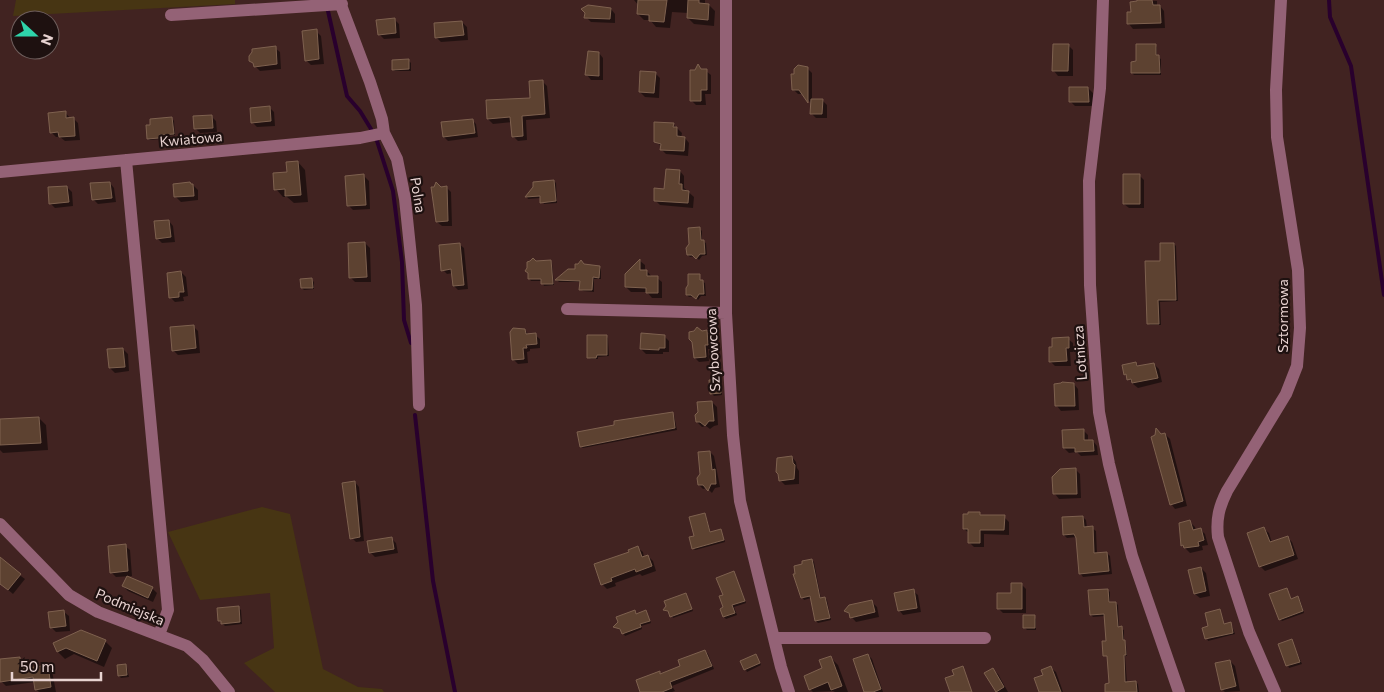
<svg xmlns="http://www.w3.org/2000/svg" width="1384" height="692" font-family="Commissioner,sans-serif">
<rect width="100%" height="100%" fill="#412321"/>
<path fill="#473513" d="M16,0H235V4L13,16Z
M262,507L290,514L323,669L358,687L382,689L384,692H275L244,663L274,648L270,593L200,600L168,532Z"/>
<path fill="#0007" d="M634,0H705V5H709L715,11L714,26L694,24L688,18V13L672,12L670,28L656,27L650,20H644L638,14L639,6Z
M1138,0L1157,1V6H1160L1164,11L1165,28L1133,29L1129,24Z
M611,9L615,14V23L591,22L586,17Z
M394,19L399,24L400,38L384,39L379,34Z
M462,22L467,27L468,40L441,42L436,37Z
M316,31L321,36L324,64L311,65L306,60Z
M1068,45L1073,50V76H1058L1054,71Z
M1155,45L1157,47V57L1161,59V75H1134L1132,73L1138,63Z
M275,48L280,52L281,69L260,71L255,66Z
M599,53L603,58V80H591L587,75Z
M409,61L411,63V71H395L393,69Z
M808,69L812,73V100H822L827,105V118H816L811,113L812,105L804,94H798L793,89Z
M706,71L711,75V94H705L706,105H696L691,100Z
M655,73L660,78L659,98L645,97L640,92Z
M542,81L547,86L550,118L526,120L527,140L518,141L513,136L512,122L493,124L488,119L531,99Z
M1088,88L1093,93V106H1075L1070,101Z
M270,108L274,112L275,126L257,127L252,122Z
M65,112L70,118H73L78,123L80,140L65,141L60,137H56L51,132Z
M211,116L216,121L217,132L200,133L195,128Z
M172,118L174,121L175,135L160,137L161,139L150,140L148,138Z
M472,120L476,124L478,137L448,141L444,137Z
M673,124L682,133L681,138H685L689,143L688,156L666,154L661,149L662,147L655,141Z
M298,162L305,170L308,202L294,203L287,197H283L276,189Z
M680,171L684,176V188L694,197L693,208L660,205L655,200Z
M1139,175L1144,180V208H1129L1124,204Z
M364,176L369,181L370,209L353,210L349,206Z
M554,181L556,183L557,203L544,204L541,198L528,199L527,197L534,187Z
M110,183L114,188L116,202L98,204L93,199Z
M193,185L198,190V200L181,202L176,197Z
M67,187L72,192L73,206L55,208L50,203Z
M446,187L451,192L452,226H442L437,222L441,188Z
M169,221L173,226L175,242L162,243L157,238Z
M700,229L702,231V241L706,243L707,255L702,256L699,260L695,256L690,257L688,255Z
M365,243L370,248L371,282H355L351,278Z
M459,244L464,248L468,289L458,290L454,286L453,273L447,274L443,270Z
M1174,244L1176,246L1178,301L1160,302L1161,325H1150L1148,323L1162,262Z
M550,261L552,263L554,285L544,286L542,281H531L529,278L536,262Z
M640,261L645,265V271H647L652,277L657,278L662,282V298H652L647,292H631L626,287V275Z
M599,267L601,269V279H594V292L583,291L581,289V282H559L557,280L569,270Z
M181,272L186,277L188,296L183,297L184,301L175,302L170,297Z
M699,275L701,281L705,283L706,296H701L698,300L695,296L689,297L687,295Z
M312,280L314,282V289L304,290L302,288Z
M194,327L198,331L200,353L178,355L173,350Z
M525,330L529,335H535L540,339V348L530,349V351L527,352L528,363L518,364L514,360Z
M702,332H706L711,336L712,349H708L709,361L699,362L695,358Z
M606,336L608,338L609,356L598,357V359H591L589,357Z
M664,336L669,341V352H663V354H646L641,349Z
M1068,339L1073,343V352H1070L1071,366H1055L1050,361L1054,349Z
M123,349L128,354L129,371L115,373L110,368Z
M1136,363L1140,367L1154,364L1159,369L1162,382L1138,388L1133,384L1125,374Z
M719,380L721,382L722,395L714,396L712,394Z
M1074,384L1078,389L1079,410L1061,411L1057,406Z
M712,402L717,407L718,425L714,426L710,429L706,426L702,427L697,422Z
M672,413L674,415L677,430L583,448L581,446Z
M39,418L46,425L48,450L3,453L0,450V420Z
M1083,430L1088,435V441H1093L1097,446L1098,455L1081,456L1077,452L1069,453L1064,448Z
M1165,434L1170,439L1187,506L1175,509L1171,504L1162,435Z
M710,452L714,456L720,487L715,488L712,493L707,488L703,489L699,485Z
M792,457L796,462L797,468L799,471V484L785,485L780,480Z
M1076,470L1080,474L1081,498L1059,499L1055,494Z
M355,482L359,487L364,541L356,542L352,538Z
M979,513L982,516L1004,517L1009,522V535L984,534V547H974L969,542V533L964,529Z
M704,514L706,516L711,533L721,530L725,542L695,550L693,548L695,537Z
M1083,517L1086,520L1087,528H1092L1096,531L1097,554L1107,553L1110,556L1112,574L1083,577L1080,573L1077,537L1067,538L1064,535Z
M1190,522L1195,527L1196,531L1201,530L1205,534L1208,545L1202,546L1203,550L1190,553L1182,545L1180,524Z
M1264,529L1269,533L1272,543L1287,537L1292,542L1298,559L1265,571L1260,566Z
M391,538L396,543L398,553L375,557L370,552Z
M125,546L130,550L132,576L116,577L111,572Z
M638,548L643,552L644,558L648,556L653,561L656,571L642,576L640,574L615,583L616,586L607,589L602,584Z
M812,560L814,562L821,599L825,598L827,600L831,620L818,623L816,621L811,598L804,600L798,589L795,567Z
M0,561L25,579L13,594L0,583Z
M1201,568L1206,573L1210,596L1200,598L1195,594Z
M734,573L746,603L734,607L737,615L726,619L724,617V596Z
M1022,585L1026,589V613H1003L998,608Z
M123,586L152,588L157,593L153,602L128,591Z
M1287,589L1292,600L1298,598L1300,600L1304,613L1282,621L1280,619Z
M1108,590L1110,592V603H1116L1118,605L1119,628L1124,630V641L1126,643L1127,656H1125L1127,683L1136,682L1138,684L1139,692H1107L1111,684L1109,657L1104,655L1107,642L1105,616L1093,617L1091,615Z
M913,591L918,595L921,612L903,615L899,610Z
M685,594L693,611L673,618L670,612L665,610Z
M872,602L877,607L879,617L856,622L846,611Z
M239,608L241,610L242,624L225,626L220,621Z
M646,611L651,623L641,626L642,629L625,636L622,631L615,627L634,612L637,615Z
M1220,611L1225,625L1230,624L1232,626L1235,634L1208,641L1204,629L1210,627Z
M64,612L69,616L70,631L56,632L51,627Z
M1034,617L1036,619V630H1027L1025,628Z
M105,641L112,648L104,667L74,654L65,659L58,652L54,644Z
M1292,641L1302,664L1289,668L1280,645Z
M705,651L708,654L714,669L672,686L675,691L672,692H642L659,672L661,675L682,667Z
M756,655L761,665L747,672L742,662Z
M868,655L872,659L883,692H865Z
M830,657L838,665L848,692H835L833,691L813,692L810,689Z
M19,658L24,663L25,670L47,666L52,671L56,692H39L36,689L35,682L6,686L1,681L0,661Z
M1230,661L1235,666L1240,691L1225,692L1222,689Z
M125,665L127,667L129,677L121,678L119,676Z
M1051,668L1056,672L1063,692H1040L1044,676Z
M993,670L998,674L1008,692H996Z"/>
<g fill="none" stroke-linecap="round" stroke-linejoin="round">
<path stroke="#29002d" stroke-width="4" d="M1329,0L1330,17L1351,66L1384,295
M328,11L347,96L360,111L371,129
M377,141L393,191L402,262L404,320L411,343
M415,415L433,581L455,692"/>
</g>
<path fill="#5d4231" stroke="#7e614f" d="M638,0H667L664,22L649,21V15L637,14Z
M688,0H699V3L709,4L708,20L687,18Z
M1137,0H1152L1153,5H1160L1161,23L1127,24V12H1131L1130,2L1137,1Z
M588,5L611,8L610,19L584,18L585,13L581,9Z
M395,18L396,33L378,35L376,20Z
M462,21L464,35L435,38L434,23Z
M317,29L319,59L305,61L302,31Z
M1053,44H1069L1068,71H1052Z
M1136,44H1156V55H1159L1160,73H1131V62L1136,61Z
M276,46L277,64L254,67L253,63L249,61V56L252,52V49Z
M588,51L599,52V76L585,75Z
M409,59V69L392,70V60Z
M698,64L701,69H707V90H701V101H690V70H695Z
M798,65L808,67V103L799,90H792L791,74H794V69Z
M640,71L656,72L654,93L639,92Z
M543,80L545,114L522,116L523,136L512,137L510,117L487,119L486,100L530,98L529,81Z
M1069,87H1088L1089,102H1069Z
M811,99H823L822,114H810Z
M270,106L271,121L251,123L250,108Z
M66,111V118L74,117L75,136L59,137L58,132L50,133L48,113Z
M212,115L213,128L194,129L193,116Z
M172,117L174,134L159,135V138L147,139L146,125H150V119Z
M473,119L475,133L443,137L441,122Z
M654,122L674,123L673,127H677V136L685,137L684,151L660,150L661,144L654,142Z
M298,161L301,195L285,196V189L274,190L273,173L287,172L286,162Z
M666,169L680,170L679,184H682V190L689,191L688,203L654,201V188L664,189Z
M364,174L366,205L347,206L345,176Z
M1123,174H1140V204H1123Z
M554,180L556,201L540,203V196L525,197L533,187V182Z
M110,182L112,198L92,200L90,183Z
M190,182L191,184H193L194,196L174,197L173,184Z
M436,182L441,187L447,186L448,221L436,222L431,187H434Z
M67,186L69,202L49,204L48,187Z
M169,220L171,237L156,239L154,221Z
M700,227L701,240H704L705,254H700L696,259L692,255H687L686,248L689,244L688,228Z
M365,242L367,277L349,278L348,243Z
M460,243L464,285L453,286L451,269L441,271L439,245Z
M1160,243H1174L1176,300H1158L1159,324H1147L1145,261H1160Z
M533,258L536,261L551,260L553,284H541V279H528V273L525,271L527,268V262L530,261Z
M640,259V270H647V276H658V293H646V288L625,287V274Z
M581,260L584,264L600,266L599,278L593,277L592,290H579L580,281L555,280L568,269H575V264H578Z
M181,271L184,292H179V297L169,298L167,273Z
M688,274H700V280H703L704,294H699L696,299L691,295H686V288L688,285Z
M312,278L313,288H301L300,279Z
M194,325L196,348L172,351L170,327Z
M697,327L702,331L707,330L708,345H705L706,357L694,358L692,342L689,339V332L694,331Z
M513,328L525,329L526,334L536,333L537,344L526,345L527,348H523L524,359L512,360L510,332Z
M641,333L665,335V348H659V350L640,349Z
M587,335H607V355H597L596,358H587Z
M1069,337V348H1066L1067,361L1049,362V347H1052V338Z
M123,348L125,367L109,368L107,349Z
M1136,362L1137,366L1154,363L1158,378L1132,383L1131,379L1127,380L1126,374L1124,375L1122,365Z
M719,379L721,393L710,394L709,380Z
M1062,382L1074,383L1075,406H1055L1054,384L1061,383Z
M712,401L714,421H709L705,426L700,422H696L695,415L698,412L697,402Z
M673,412L675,428L580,447L577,432L614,425V421Z
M39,417L41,443L0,445V419Z
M1156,428L1161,434L1165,433L1183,501L1170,505L1151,437L1155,435Z
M1084,429V440H1093L1094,451L1075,452V448H1063L1062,430Z
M710,451L712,470L715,469L716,484H711L708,491L703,485H698L697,478L700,474L698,452Z
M792,456L793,463L795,465L794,479L779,481L778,474L776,472L777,458Z
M1076,468L1077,494H1053L1052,477L1060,469Z
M355,481L360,537L350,539L342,483Z
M968,512H980V515H1005L1004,530H980V543H968V529H963V514H968Z
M705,513L710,532L721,529L724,540L692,549L689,537L694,536L689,517Z
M1083,516L1084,527L1093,526L1094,553L1107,552L1109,571L1079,574L1076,538L1074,534L1063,535L1062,517Z
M1190,520L1193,530L1201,528L1204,540L1198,542L1199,546L1184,548L1183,545L1181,546L1179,523Z
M1264,527L1270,542L1288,536L1294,555L1259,567L1247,533Z
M392,537L394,549L369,553L367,541Z
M126,544L128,571L110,573L108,546Z
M638,546L642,557L648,555L652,566L636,572L635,569L611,578L612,581L601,585L594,564L629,552L628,550Z
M0,557L21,574L8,590L0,584Z
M812,559L820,598L825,597L830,618L815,621L810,596L801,598L793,574H795L794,566L802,564V561Z
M1201,567L1206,591L1194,594L1188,570Z
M734,571L745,601L732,605L735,613L723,617L720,609L723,607L719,596L723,595L716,578Z
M127,576L153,587L148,598L122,586Z
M1011,583H1022V609H997V593H1011Z
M1287,588L1291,599L1298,596L1303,611L1279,620L1269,594Z
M914,589L917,608L898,611L894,593Z
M1108,589L1109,602H1116L1118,627L1122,626L1123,640H1125L1126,655H1124L1125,682L1136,681L1137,692H1105V684L1109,683L1107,656H1103L1102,641H1106L1104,614L1090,615L1088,590Z
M686,593L692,609L670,617L668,611L663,610L666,606L664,601Z
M872,600L875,612L850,618L849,613L844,611L849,605Z
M239,606L240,622L221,624V621H218L217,608Z
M1220,609L1224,624L1231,622L1233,633L1205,639L1202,628L1208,626L1205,613Z
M64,610L66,626L50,628L48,612Z
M635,610L636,614L646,610L650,621L640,624L641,627L622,634L620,629L613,627L618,622L616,617Z
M1023,615H1035V628H1023Z
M81,630L106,640L97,661L66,648L57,652L53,643Z
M1292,639L1300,662L1286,666L1278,644Z
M705,650L712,666L670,682L672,688L662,692H640L636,680L660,671V674L680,666L678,660Z
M756,654L760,663L744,670L740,661Z
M868,654L881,689L873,692H864L853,659Z
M831,656L842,686L831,690L828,682L809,690L804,676L822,668L819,660Z
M20,657L21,669L48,665L51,687L35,690L33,677L0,682V659Z
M1230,660L1236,686L1221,690L1215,663Z
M126,664L127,675L118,676L117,665Z
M963,666L972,692H950L945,678L954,675L952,670Z
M1051,666L1061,692H1039L1034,678L1043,675L1041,670Z
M993,668L1004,687L996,692L984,673Z"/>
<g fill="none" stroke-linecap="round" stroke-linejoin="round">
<path stroke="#946276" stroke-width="12" d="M339,0L370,82L382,119L384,133L397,159L405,199L416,305L419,405
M726,0V313L733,435L740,501L781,667L789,692
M1103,0L1100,88L1089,181L1090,285L1099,412L1109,464L1132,556L1179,692
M171,15L342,4
M126,160L168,610L159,635
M0,172L360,138L384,133
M567,309L726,313
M0,524L69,595L98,612L187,646L203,660L229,692
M774,638H985
M1275,692L1249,632L1218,537C1216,519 1219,507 1227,491L1286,394L1297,366L1300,328L1298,270L1277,137L1276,90L1281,0"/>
</g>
<g text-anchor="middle" stroke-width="4.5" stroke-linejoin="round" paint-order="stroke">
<g font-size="14" fill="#e8d3d1" stroke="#1e1110">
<text transform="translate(191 139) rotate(-5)" y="5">Kwiatowa</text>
<text transform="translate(418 195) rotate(81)" y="5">Polna</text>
<text transform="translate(1283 316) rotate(-90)" y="5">Sztormowa</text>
<text transform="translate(713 350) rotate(-93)" y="5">Szybowcowa</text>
<text transform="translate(1080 353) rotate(-94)" y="5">Lotnicza</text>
<text transform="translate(130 607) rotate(23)" y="5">Podmiejska</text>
</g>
</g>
<g transform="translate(35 35) rotate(111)"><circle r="24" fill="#1e1110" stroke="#6f5f5d"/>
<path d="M0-4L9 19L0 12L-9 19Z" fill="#2ed4aa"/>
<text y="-8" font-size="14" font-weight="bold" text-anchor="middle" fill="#e8d3d1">N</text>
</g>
<path d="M12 672v8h89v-8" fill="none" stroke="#e8d3d1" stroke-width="2.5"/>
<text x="20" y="672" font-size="15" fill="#e8d3d1" stroke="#1e1110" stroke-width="4" paint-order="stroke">50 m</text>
</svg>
